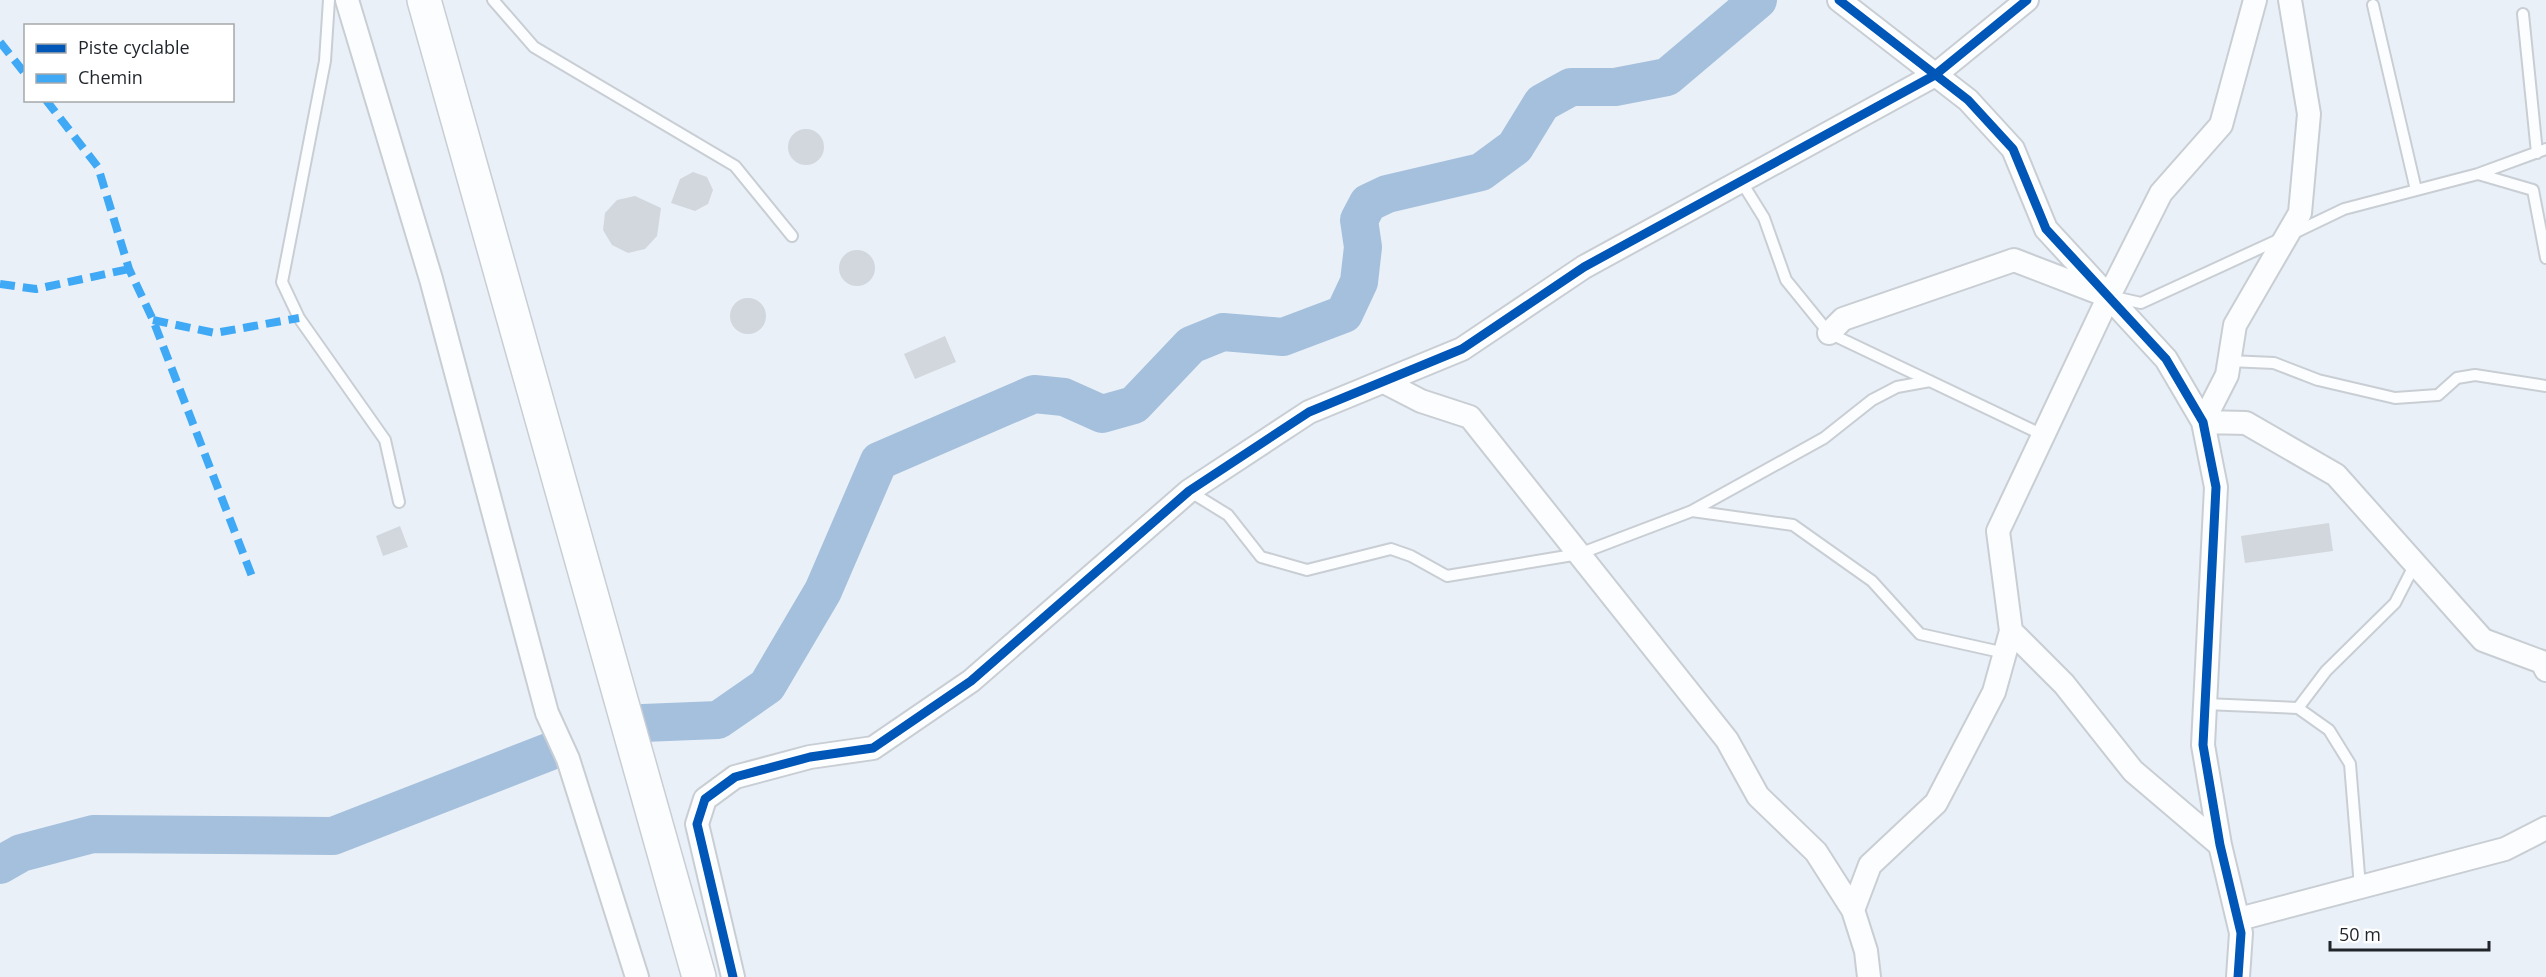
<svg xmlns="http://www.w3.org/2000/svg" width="2546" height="977" font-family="'Open Sans',sans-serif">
<rect width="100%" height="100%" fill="#eaf0f7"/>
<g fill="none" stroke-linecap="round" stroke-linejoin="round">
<path stroke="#a4c0dd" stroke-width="38" d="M643,723L718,720L767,686L823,591L879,461L1034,394L1064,397L1102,414L1134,405L1191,345L1223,332L1283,337L1344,314L1359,282L1363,247L1359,220L1368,203L1387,194L1481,172L1515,147L1542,103L1571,87H1615L1667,77L1758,0
M0,865L21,853L93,834L333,836L551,751"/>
</g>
<path fill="#d1d7dd" d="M788 147a18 18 0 1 1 36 0a18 18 0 1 1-36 0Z
M693,172L707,177L713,190L708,204L695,211L671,203L680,179Z
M635,196L661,208L657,236L645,249L628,253L612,245L603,230L605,213L617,200Z
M839 268a18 18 0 1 1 36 0a18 18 0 1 1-36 0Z
M730 316a18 18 0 1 1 36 0a18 18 0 1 1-36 0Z
M945,336L956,362L915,379L904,354Z
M2329,523L2333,551L2245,563L2241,536Z
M400,526L408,547L383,556L376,536Z"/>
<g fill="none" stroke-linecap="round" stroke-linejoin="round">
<g stroke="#c8ced4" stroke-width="14">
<path id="lane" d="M329,0L325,61L282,282L299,318L385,440L399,502
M493,0L534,47L735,166L792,236
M2373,5L2416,190
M2523,14L2537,153
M2478,174L2546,149
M1741,181L1764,218L1786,280L1829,333L2043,435
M2294,233L2344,209L2478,174L2533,190L2546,258
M2114,297L2141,303L2280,239
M2229,361L2274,363L2318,380L2395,398L2438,395L2457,378L2475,375L2546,386
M1189,491L1228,515L1261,557L1307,570L1391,549L1411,556L1447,576L1579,554L1692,511L1824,438L1872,400L1897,387L1930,381
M1692,511L1793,525L1872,581L1920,634L2005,653
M2205,704L2298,708L2329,730L2350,764L2360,887
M2298,708L2326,671L2395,603L2415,564"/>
</g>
<g stroke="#c8ced4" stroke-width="26">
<path id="street" d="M347,0L431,279L547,713L568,759L637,977
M1839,0L1968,100L2013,149L2046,229L2166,359L2203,422L2216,487L2203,745L2220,845L2241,933L2238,977
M2290,0L2309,114L2300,213L2235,325L2227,375L2203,422L2246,423L2336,475L2483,640L2542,662L2546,670
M1829,333L1843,319L2014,260L2105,295
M1384,382L1421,401L1470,417L1727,740L1758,796L1816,852L1853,910L1866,951L1869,977
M2011,631L2064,684L2133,771L2220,845
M1853,910L1870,865L1936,803L1994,692L2011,631L1998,531L2109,296L2161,193L2221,125L2255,0
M2239,919L2505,849L2546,828
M733,977L697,824L705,799L735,777L810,757L873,748L971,681L1189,491L1309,412L1462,349L1584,267L1935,75L2027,0"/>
</g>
<g stroke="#c8ced4" stroke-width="36">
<path id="highway" d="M424,0L699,977"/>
</g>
<use href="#lane" stroke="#fcfdfe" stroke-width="10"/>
<use href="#street" stroke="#fcfdfe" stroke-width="22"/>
<use href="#highway" stroke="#fcfdfe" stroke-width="33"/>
<path stroke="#3fa9f5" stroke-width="8" stroke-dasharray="15 8" stroke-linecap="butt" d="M0,42L26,75
M46,100L98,167L129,269L153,320L253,579
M0,284L36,289L129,269
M153,320L215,333L299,318"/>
<g stroke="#fff" stroke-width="13">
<path id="cycleway" d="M1839,0L1968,100L2013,149L2046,229L2166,359L2203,422L2216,487L2203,745L2220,845L2241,933L2238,977
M733,977L697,824L705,799L735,777L810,757L873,748L971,681L1189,491L1309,412L1462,349L1584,267L1935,75L2027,0"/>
</g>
<use href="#cycleway" stroke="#0057b8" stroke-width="9"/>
</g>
<rect x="24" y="24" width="210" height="78" fill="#ffffff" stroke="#a5a8aa" stroke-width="1.5"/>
<rect x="36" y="44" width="30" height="9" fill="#0057b8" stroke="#a5a8aa" stroke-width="1.5"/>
<text x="78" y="54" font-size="18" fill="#1f252b">Piste cyclable</text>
<rect x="36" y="74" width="30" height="9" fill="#3fa9f5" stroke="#a5a8aa" stroke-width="1.5"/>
<text x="78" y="84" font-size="18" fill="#1f252b">Chemin</text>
<path d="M2330 941v9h159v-9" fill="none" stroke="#1f252b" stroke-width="3"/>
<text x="2339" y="941" font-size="18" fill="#1f252b" stroke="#ffffff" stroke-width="4.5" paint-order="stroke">50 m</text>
</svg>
